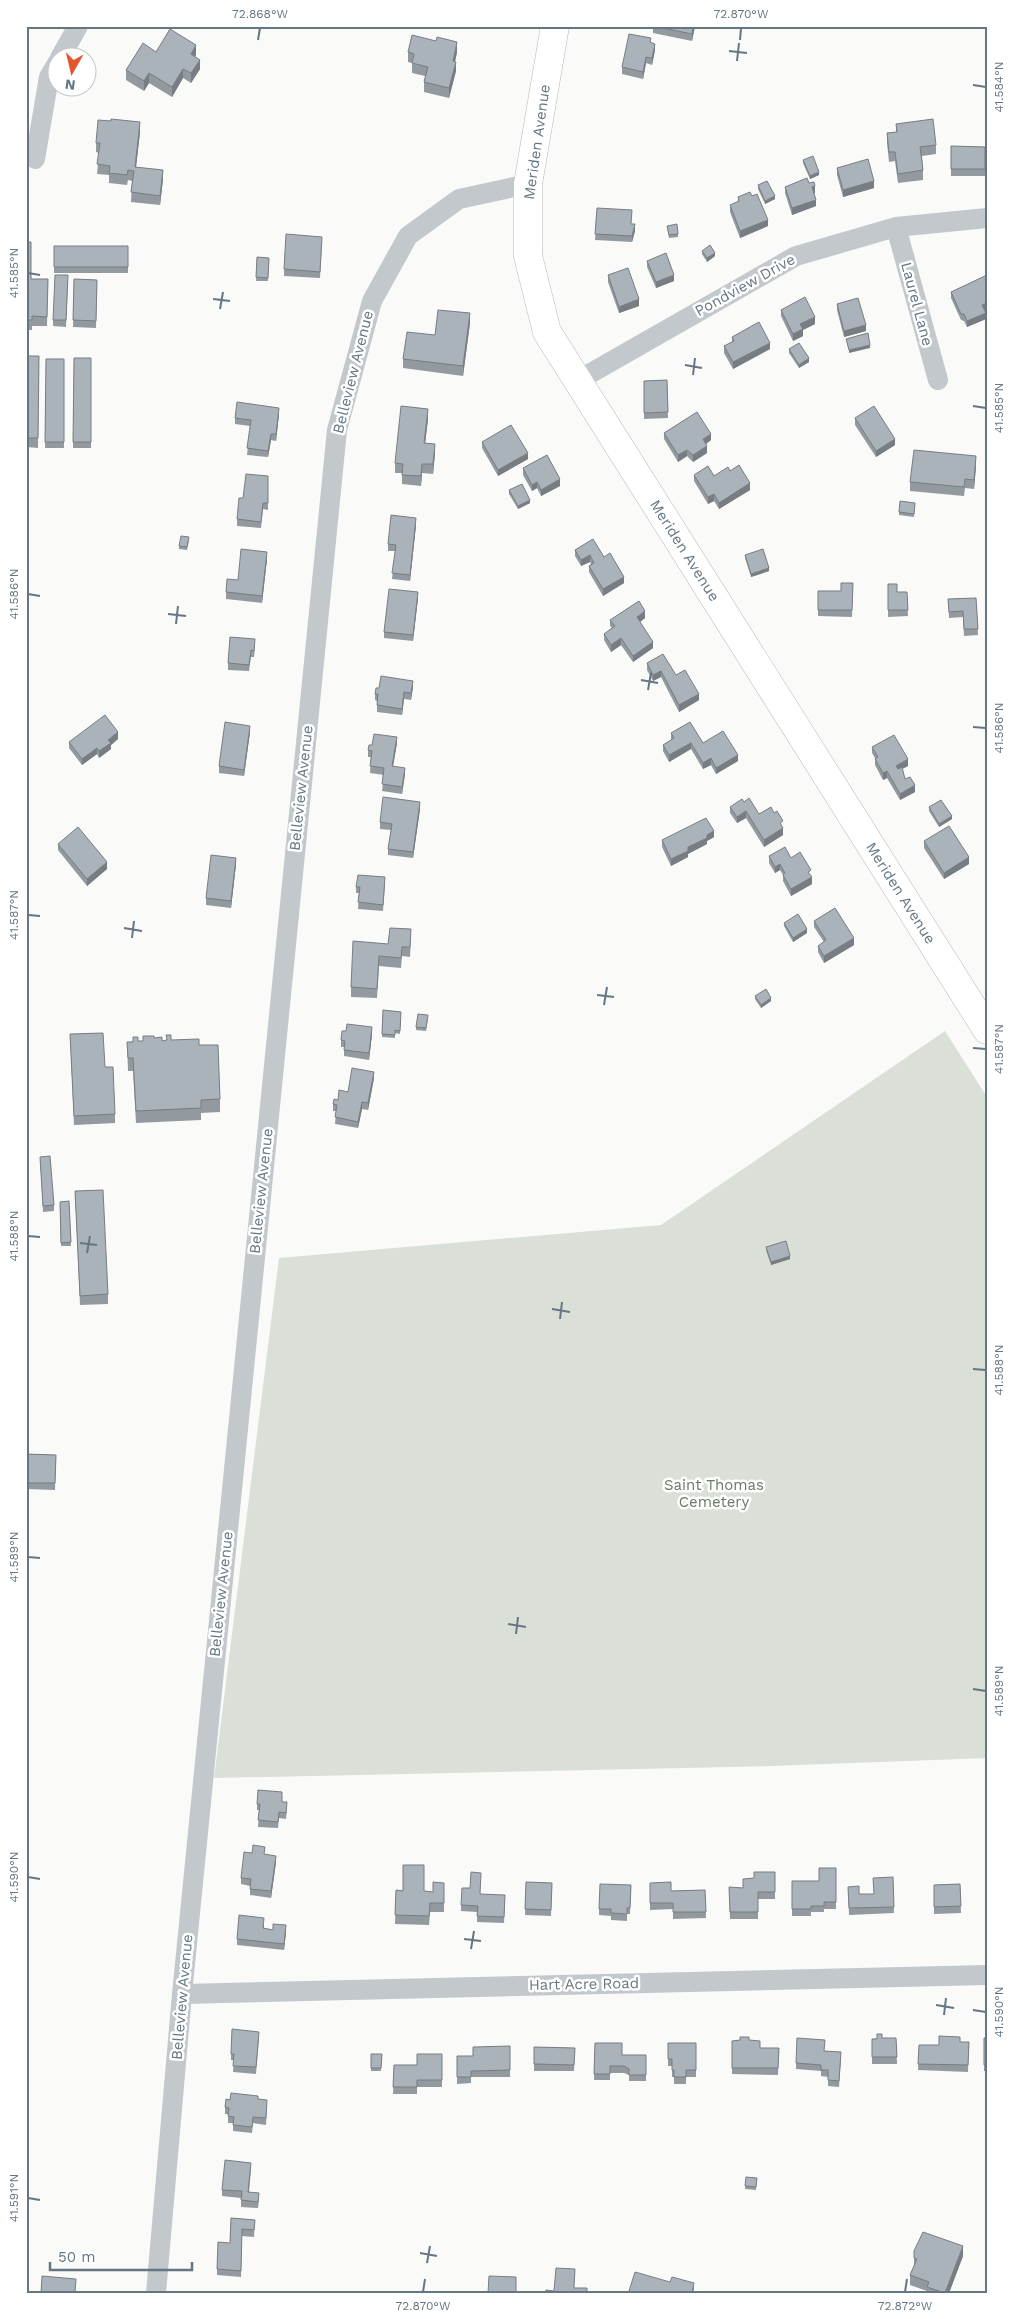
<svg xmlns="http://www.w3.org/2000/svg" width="1013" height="2319" font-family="'Work Sans',sans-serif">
<rect width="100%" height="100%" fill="#fafaf8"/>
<path fill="#dadfd7" d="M945,1031L987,1097V1758L772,1766L214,1778L279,1258L661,1225Z"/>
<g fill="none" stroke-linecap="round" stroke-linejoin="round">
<g stroke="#b3babf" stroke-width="29">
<g id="secondary">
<path id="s1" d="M555,26L528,184V256L547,332L987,1030"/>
</g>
</g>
<path stroke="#c3c8cc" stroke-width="20" d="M60,58L78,26
M35,159L49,77L58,62
M896,227L938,380
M577,381L796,256L896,227L987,218
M182,1994L987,1975
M156,2293L182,1994L337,430L372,301L408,236L459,199L528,184"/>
<use href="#secondary" stroke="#fff" stroke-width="28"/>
</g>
<path fill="#929a9f" d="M653,26H695L692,41L653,33Z
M655,50L652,65L646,63L643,79L622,74V67Z
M156,52L196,55L195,56L200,69L191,83L183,78L172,97L149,83L144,91L126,80V70Z
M408,52H457L455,62L456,71L449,98L424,92V82L425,76L412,73V63L408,62Z
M896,124L936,145V154L922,156L923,170V180L898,183L895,161L889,162L887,143V133L896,132Z
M140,132L136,167L163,179L160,205L131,202L132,181L128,180L127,185L109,183V175L97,174L99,153L96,152V143Z
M951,146L985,147V176H951Z
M803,160L819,175L810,179L803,163Z
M837,168L874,188L843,197L837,175Z
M809,183L815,193H814L816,206L792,215L785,193V187Z
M758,185L775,199L765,204L758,189Z
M752,196L768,226L740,238L730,212V205L738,202V197Z
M597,208L631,224L635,231L632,242L595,240Z
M667,226L678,234V237L669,238Z
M26,242L31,279H48L47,326H32V330H26Z
M322,243L320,278L284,276V269Z
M54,246H128V273H54Z
M702,251L715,256L707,262L702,254Z
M257,257L269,258L268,281H256Z
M647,261L674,281L656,288L647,267Z
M608,275L639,306L619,313L608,282Z
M74,279L97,280L96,328L73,327Z
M68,282L66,327L53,326V320Z
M951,292L985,310L986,319L967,327L964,321L961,320L951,298Z
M837,304L866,331L844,337L837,310Z
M781,310L815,324L803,330V336L793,341L781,316Z
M470,323L463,376L403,368V359L435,335Z
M732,337L770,349L733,369L724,353V346L732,342Z
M789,349L809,362L799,368L789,353Z
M26,356H39L38,448L26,447Z
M74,358H91V448H73Z
M46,359H64V448H45Z
M667,380L668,418L644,419V381Z
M279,414L276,441L271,440L268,457L247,455L250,426L235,424V418Z
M855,418L895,445L876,457L855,425Z
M428,419L425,443L435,453L433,474L422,473L421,486L402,484V473H395V463Z
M664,433L711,440L706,444L707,453L693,462L687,456L678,462L664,439Z
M482,442L528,459L498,476L482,448Z
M976,466L974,489L965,488L964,496L910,491V482Z
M523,468L560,486L541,496L537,488L532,491L523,475Z
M730,471L750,490L719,509L714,501L708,504L694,481V475L714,476Z
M268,476V510L263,509L261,528L237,526V519L243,498Z
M509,490L530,503L518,509L509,494Z
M915,506L914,517L899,515V512Z
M416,525L410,581L392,579L395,551H388V544Z
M189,540L187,550L179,549V546Z
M575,550L604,557L624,583L603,596L589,572V566L591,564L590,562L581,566L575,556Z
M745,555L769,571L751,577L745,558Z
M267,559L262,603L226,599V592L238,580Z
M853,583L852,617L818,616V591H841Z
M888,584L897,592H907L908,616L888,617Z
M418,598L413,641L384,638V632Z
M976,598L978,635L964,636L963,617L949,618L948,599Z
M645,618L640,622L653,648L633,662L621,645L611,652L604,640V634L612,628L610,626V620Z
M255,646L254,657H251L249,671L228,670V663Z
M647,663L676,675L699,700L679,712L661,677L653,681L647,670Z
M413,687L411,700L404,699L402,715L377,712V701L375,700V694L379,688Z
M250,732L244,776L219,773V766Z
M671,733L703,743L738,761L716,774L711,765L703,769L691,749L669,762L663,751V745L671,740Z
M118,739L111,745V749L99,758L97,754L82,765L69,748V742Z
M397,743L393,766L405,774L402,794L382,791L384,775L370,773L371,757H368V750L372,745Z
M872,747L908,766L902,769L905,779L915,792L900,800L887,778L883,780L875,765V758L872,753Z
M744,802L759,814L783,828V835L764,847L746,818L737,823L730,813V807Z
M929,807L952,819L939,827L929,811Z
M420,809L413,858L388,855V849L391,830L380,829V822Z
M714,837L707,841V844L688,854V857L671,866L662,847V840Z
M924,841L969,864L944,879L924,848Z
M58,844L107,869L87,886L58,850Z
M769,856L791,858L811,876L812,884L791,896L783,881V875L780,870L775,873L769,863Z
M236,864L231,908L206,905V898Z
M385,884L383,911L358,909L359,893H356V887Z
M814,921L854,945L824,963L818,952V946L824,942L814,927Z
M784,923L807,933L793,942L784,926Z
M411,938L410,957L402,956L401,968L379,966L377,998L351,997V987L388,944Z
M755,996L771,1001L761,1008L755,999Z
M383,1010L401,1012L400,1034L395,1033V1038L382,1037Z
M428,1018L426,1031L416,1030V1027Z
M70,1034L105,1067L115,1114V1123L74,1125Z
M372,1034L369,1060L344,1056V1047H341V1040Z
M154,1038L162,1041L171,1040L199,1045L220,1099V1112L201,1113V1120L136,1123L133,1071H128L127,1042L143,1041Z
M374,1078L368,1110L362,1109L358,1128L335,1124L336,1111H333V1104L348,1092Z
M40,1157L54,1205V1211L43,1212Z
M75,1191L108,1294V1304L80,1305Z
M69,1201L71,1246H61L60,1202Z
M766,1247L790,1259L771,1265L766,1250Z
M26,1454L56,1455L55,1490L26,1489Z
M282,1802L287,1809L286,1819L279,1818L278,1828L258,1827L259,1810H257V1804Z
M265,1854L276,1862L271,1898L250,1895V1886L241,1884V1878Z
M836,1868V1909H824V1912H811V1916H792V1881H819Z
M775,1872V1899H758V1919H730L729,1887L743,1888L754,1878Z
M893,1877L894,1913L849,1915L848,1887L859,1894H874Z
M526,1882L552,1883L551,1916L525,1915Z
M444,1883V1912H430L429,1925L395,1924L396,1890L433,1892Z
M650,1883L671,1891L705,1890L706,1918L673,1919V1909L650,1910Z
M960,1884L961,1913L934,1914V1885Z
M631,1885L630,1914H627V1921L611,1920V1916L599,1915V1909Z
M480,1894L505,1902L504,1923L477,1922V1912L461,1911V1905Z
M264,1924V1929L286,1932L284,1950L237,1945V1939Z
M259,2038L256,2074L233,2072L234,2060H231V2054Z
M882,2038H896L897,2064H872V2039Z
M984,2038H987V2071H984Z
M749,2040L760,2048H779L778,2075L732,2074V2041Z
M960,2042H969L968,2072L918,2070L919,2045H939Z
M595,2043L622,2055H646V2081H629V2075L624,2073H610V2080H594Z
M668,2043H696V2077H686V2084H674V2077H672V2066H668Z
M510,2046V2077H471V2083L457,2084V2056H473Z
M534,2047L575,2048L574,2071H534Z
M825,2051L841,2058L839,2087L828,2086V2077L821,2076V2071L796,2069V2063Z
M371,2054H382L381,2071H371Z
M442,2054V2087H417V2094H393L394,2065H417Z
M258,2099L267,2106L266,2125L253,2123L252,2133L233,2131V2123H228V2114H225V2107L230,2100Z
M251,2169L249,2192L259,2200L258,2208L241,2207V2198L222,2196V2190Z
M746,2177L757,2178L756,2190L745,2189Z
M231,2218L255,2220L254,2237L242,2236L241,2277L217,2275V2269L230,2243Z
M963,2256L949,2293H927V2291L910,2285V2275L914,2267V2258Z"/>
<path fill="#777d82" d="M693,26H695L692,41V34Z
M457,42V52L453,71V61Z
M655,44V50L652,65V58Z
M196,45V55L191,63V54Z
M646,57V63L643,79V72Z
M200,60V69L191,83V73Z
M456,62V71L449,98V88Z
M183,69V78L172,97V87Z
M149,73V83L144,91V81Z
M140,122V132L135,176V167Z
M163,170V179L160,205V196Z
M819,172V175L810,179V176Z
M874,181V188L843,197V190Z
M815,186V193L812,194V187Z
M775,196V199L765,204V201Z
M816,200V206L792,215V208Z
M768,220V226L740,238V231Z
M635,224V231L632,242V236Z
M715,253V256L707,262V258Z
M674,275V281L656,288V282Z
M639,299V306L619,313V307Z
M987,303V309L982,311V305Z
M470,313V323L463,376V366Z
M986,313V319L967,327V321Z
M815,317V324L803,330V336L793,341V334L800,324Z
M866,325V331L844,337V331Z
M770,343V349L733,369V362Z
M870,345V348L849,353V350Z
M809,358V362L799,368V365Z
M279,408V414L276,441V434Z
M428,409V419L424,453V443Z
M271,434V440L268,457V451Z
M711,434V440L703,446V439Z
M895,439V445L876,457V451Z
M435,444V453L433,474V464Z
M707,446V453L693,462V455Z
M687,450V456L678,462V455Z
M528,453V459L498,476V470Z
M976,456V466L974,489V480Z
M422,464V473L421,486V476Z
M560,479V486L541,496V490Z
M537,482V488L532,491V485Z
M750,483V490L719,509V503Z
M714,494V501L708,504V497Z
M530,500V503L518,509V506Z
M416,518V525L410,581V575Z
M267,552V559L262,603V596Z
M590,555V562L581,566V560Z
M769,568V571L751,577V574Z
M624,577V583L603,596V589Z
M418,592V598L413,641V635Z
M645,611V618L637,624V617Z
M621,638V645L611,652V645Z
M653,642V648L633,662V656Z
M661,671V677L653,681V675Z
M413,681V687L411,700V693Z
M404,692V699L402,715V709Z
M699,694V700L679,712V705Z
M250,726V732L244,776V770Z
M118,732V739L111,745V749L99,758V751L108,740Z
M397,737V743L392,772V766Z
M691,743V749L669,762V755Z
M97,748V754L82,765V759Z
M738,755V761L716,774V768Z
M711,758V765L703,769V763Z
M908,759V766L896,772V766Z
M405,768V774L402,794V787Z
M887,771V778L883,780V773Z
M915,785V792L900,800V794Z
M420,802V809L413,858V852Z
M746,811V818L737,823V817Z
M952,816V819L939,827V824Z
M783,828V835L764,847V840Z
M714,831V837L707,841V835Z
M707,838V844L688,854V857L671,866V859L688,847Z
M969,857V864L944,879V873Z
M236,858V864L231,908V901Z
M107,862V869L87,886V879Z
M780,864V870L775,873V867Z
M812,877V884L791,896V889Z
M807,929V933L793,942V938Z
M854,938V945L824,963V956Z
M771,998V1001L761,1008V1005Z
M372,1027V1034L369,1060V1053Z
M374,1072V1078L368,1110V1103Z
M362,1102V1109L358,1128V1122Z
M790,1256V1259L771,1265V1262Z
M276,1856V1862L271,1898V1891Z
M286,1925V1932L284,1950V1944Z
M963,2246V2256L949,2293H945Z
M694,2283V2289L693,2293H692Z"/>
<path fill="#aab3b9" stroke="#777d82" d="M653,26H693L692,34Z
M170,29L196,45L191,54L200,60L191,73L183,69L172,87L149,73L144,81L126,70L143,43L156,52Z
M629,34L651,38L650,42L655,44L652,58L646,57L643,72L622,67Z
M412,35L436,41L437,37L457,42L453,61L456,62L449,88L424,82L428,67L412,63L414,54L408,52Z
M111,119L140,122L135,167L163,170L160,196L131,192L134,171L128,170L127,175L109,173L110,166L97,164L100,143H96L98,120L111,121Z
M933,119L936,145L920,147L923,170L898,174L895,152H889L887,133L897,132L896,124Z
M951,146L985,147V169H951Z
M813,156L819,172L810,176L803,160Z
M868,159L874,181L843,190L837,168Z
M807,178L809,183L814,182L815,186L812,187L816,200L792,208L785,187Z
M767,181L775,196L765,201L758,185Z
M750,192L752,196L757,194L768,220L740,231L730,205L739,201L738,197Z
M597,208L632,210L631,224H635L632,236L595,234Z
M677,224L678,234L669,235L667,226Z
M286,234L322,237L320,272L284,269Z
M26,242H31V279H48L47,317L32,316V320H26Z
M710,245L715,253L707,258L702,251Z
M54,246H128V267H54Z
M666,253L674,275L656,282L647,261Z
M257,257L269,258L268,278L256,277Z
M628,268L639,299L619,307L608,275Z
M55,275H68L66,320H53Z
M987,275V303L982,305L986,313L967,321L964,314H961L951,292Z
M74,279L97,280L96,321L73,320Z
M805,297L815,317L800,324L803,329L793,334L781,310Z
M858,298L866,325L844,331L837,304Z
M438,310L470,313L463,366L403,359L407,332L435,335Z
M759,322L770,343L733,362L724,346L734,341L732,337Z
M868,333L870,345L849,350L846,339Z
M799,343L809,358L799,365L789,349Z
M26,356H39L38,438H26Z
M74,358H91V442H73Z
M46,359H64V442H45Z
M667,380L668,412L644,413V381Z
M237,402L279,408L276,434H271L268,451L247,448L251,420L235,418Z
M401,406L428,409L424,443L435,444L433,464H422L421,476L402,475L403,464L395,463Z
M874,406L895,439L876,451L855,418Z
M697,412L711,434L703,439L707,446L693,455L687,450L678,455L664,433Z
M511,425L528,453L498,470L482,442Z
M914,450L976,456L974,480L965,479L964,487L910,482Z
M547,455L560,479L541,490L537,482L532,485L523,468Z
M739,465L750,483L719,503L714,494L708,497L694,475L708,466L714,476L728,467L730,471Z
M246,474L268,476V503H263L261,522L237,519L239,498H243Z
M522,484L530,500L518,506L509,490Z
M900,501L915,503L914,514L899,512Z
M391,515L416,518L410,575L392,573L396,545L388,544Z
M181,536L189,537L187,547L179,546Z
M593,539L604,557L610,553L624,577L603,589L589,566L594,563L590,555L581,560L575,550Z
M241,549L267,552L262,596L226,592L227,579L238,580Z
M763,549L769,568L751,574L745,555Z
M841,583H853L852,610H818V591H841Z
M888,584H897V592H907L908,610H888Z
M389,589L418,592L413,635L384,632Z
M976,598L978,629H964L963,611L949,612L948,599Z
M639,601L645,611L637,617L653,642L633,656L621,638L611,645L604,634L615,626L610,620Z
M230,637L255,639L254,651L251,650L249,665L228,663Z
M663,654L676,675L685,670L699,694L679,705L661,671L653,675L647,663Z
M381,676L413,681L411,693L404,692L402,709L377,705L378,694H375L376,688H379Z
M105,715L118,732L108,740L111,743L99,751L97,748L82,759L69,742Z
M225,722L250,726L244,770L219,766Z
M690,722L703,743L723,731L738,755L716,768L711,758L703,763L691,743L669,755L663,745L674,738L671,733Z
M374,734L397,737L392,766L405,768L402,787L382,784L384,768L370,766L372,751L368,750L369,745H372Z
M894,735L908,759L896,766L898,769L902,767L905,779L910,777L915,785L900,794L887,771L883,773L875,759L878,757L872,747Z
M383,797L420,802L413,852L388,849L392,824L380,822Z
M749,798L759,814L771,807L774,813L777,811L783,821L780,823L783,828L764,840L746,811L737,817L730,807L742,799L744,802Z
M941,800L952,816L939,824L929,807Z
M706,818L714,831L707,835V838L688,847V851L671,859L662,840Z
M949,826L969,857L944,873L924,841Z
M78,827L107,862L87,879L58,844Z
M785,847L791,858L800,852L811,870L808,872L812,877L791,889L783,875L785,873L780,864L775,867L769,856Z
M211,855L236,858L231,901L206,898Z
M358,875L385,877L383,905L358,902L360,887H356Z
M835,908L854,938L824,956L818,946L826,940L814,921Z
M798,914L807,929L793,938L784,923Z
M390,928L411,929L410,947H402L401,958L379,956L377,989L351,987L353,941L388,944Z
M766,989L771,998L761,1005L755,996Z
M383,1010L401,1012L400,1031L395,1030V1035L382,1034Z
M418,1014L428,1015L426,1028L416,1027Z
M347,1024L372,1027L369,1053L344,1050L345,1041L341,1040L342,1031H346Z
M103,1033L105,1067H113L115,1114L74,1116L70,1034Z
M166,1035H171V1040L199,1039V1045H218L220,1099L201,1100V1108L136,1111L133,1058H128L127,1042H133V1037H138V1041H143V1036H154V1038L162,1037V1041L167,1040Z
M352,1068L374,1072L368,1103L362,1102L358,1122L335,1117L337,1105L333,1104L334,1099L338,1100L339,1090L348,1092Z
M50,1156L54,1205L43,1206L40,1157Z
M103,1190L108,1294L80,1296L75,1191Z
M69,1201L71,1242L61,1243L60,1202Z
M786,1241L790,1256L771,1262L766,1247Z
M26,1454L56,1455L55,1483H26Z
M258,1790L282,1792V1802H287L286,1813L279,1812L278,1822L258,1820L260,1804H257Z
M253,1845L265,1847L264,1854L276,1856L271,1891L250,1889L251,1879L241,1878L244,1852L252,1853Z
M403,1865H424V1891L433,1892V1882L444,1883V1903H430L429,1916L395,1915L396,1890L403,1891Z
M819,1868H836V1902H824V1906H811V1909H792V1881H819Z
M471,1872L481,1873L480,1894L505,1895L504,1917L477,1916L478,1906L461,1905L462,1888H470Z
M754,1872H775V1892H758V1912H730L729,1887L743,1888V1879L754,1878Z
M893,1877L894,1907L849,1908L848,1887L859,1886V1894H874L873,1878Z
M526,1882L552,1883L551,1910L525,1909Z
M671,1882V1891L705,1890L706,1912H673V1903H650V1883Z
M600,1884L631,1885L630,1908H627V1914L611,1913V1909H599Z
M960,1884L961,1906L934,1907V1885Z
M239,1915L264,1918L263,1928L273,1930V1924L286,1925L284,1944L237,1939Z
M232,2029L259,2032L256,2067L233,2066L234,2054H231Z
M877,2034H882V2038H896L897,2057H872V2039H877Z
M939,2036L960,2037V2042H969L968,2065L918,2064L919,2045H939Z
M740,2037H749V2040L760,2041V2048H779L778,2068H732V2041L740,2040Z
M797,2038L825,2040L824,2051L841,2052L839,2081L828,2080V2070H821V2065L796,2063Z
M984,2038H987V2065H984Z
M595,2043H622V2055H646V2075H629V2069L624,2066H610V2074H594Z
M668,2043H696V2070H686V2077H674V2070H672V2059H668Z
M510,2046V2070L471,2071V2077H457V2056H473V2047Z
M534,2047L575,2048L574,2065L534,2064Z
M371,2054H382L381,2068H371Z
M417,2054H442V2080H417V2087H393L394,2065H417Z
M231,2093L258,2096V2099L267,2100L266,2118L253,2117L252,2127L233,2125L234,2117L228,2116L229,2108L225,2107L226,2099L230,2100Z
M225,2160L251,2163L248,2192L259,2193L258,2202L241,2200L242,2191L222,2190Z
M746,2177L757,2178L756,2187L745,2186Z
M231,2218L255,2220L254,2230L242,2229L241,2271L217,2269L218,2242L230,2243Z
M923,2232L963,2246L945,2293L927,2287L929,2282L910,2275L917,2259L914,2258V2251Z
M556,2268L575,2269L574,2288H587V2293H545L546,2290L554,2291Z
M635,2272L670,2282L672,2277L694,2283L692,2293H634L629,2291Z
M42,2276L76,2279L75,2293H41Z
M489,2276L516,2277V2293H488Z"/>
<path fill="none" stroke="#657683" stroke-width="2" d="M258,40L260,28M740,40L741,28M729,51L747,53M737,61L739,43M973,85L986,87M28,273L40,275M213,299L230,301M220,309L223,292M685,365L702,368M693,375L695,358M973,406L986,408M28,594L40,596M168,614L186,616M176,624L178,606M641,680L658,683M648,690L651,673M973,727L986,728M28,915L40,916M124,928L142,931M132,938L134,921M597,995L614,997M604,1005L607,987M973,1048L986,1049M28,1236L40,1237M80,1243L97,1245M87,1253L90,1236M552,1309L570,1312M560,1319L562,1302M973,1369L986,1370M28,1557L40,1558M508,1624L526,1627M516,1634L518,1617M973,1689L986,1691M28,1877L40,1879M464,1939L481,1941M471,1949L474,1931M936,2005L954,2008M973,2010L986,2012M944,2015L946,1998M28,2198L40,2200M420,2253L437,2256M427,2263L430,2246M423,2292L425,2279M905,2292L907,2279"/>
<g text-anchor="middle" stroke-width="5" stroke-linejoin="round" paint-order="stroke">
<g font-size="15" fill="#657683" stroke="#fff">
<text transform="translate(537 142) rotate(-82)" y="5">Meriden Avenue</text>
<text transform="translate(745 285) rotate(-29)" y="5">Pondview Drive</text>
<text transform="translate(917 304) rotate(75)" y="5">Laurel Lane</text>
<text transform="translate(353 372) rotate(-76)" y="5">Belleview Avenue</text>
<text dy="5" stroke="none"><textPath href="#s1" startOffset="569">Meriden Avenue</textPath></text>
<text transform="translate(301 788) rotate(-84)" y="5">Belleview Avenue</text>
<text dy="5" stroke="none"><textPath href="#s1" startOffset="974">Meriden Avenue</textPath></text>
<text transform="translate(261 1191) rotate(-84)" y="5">Belleview Avenue</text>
<text transform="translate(221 1594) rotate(-84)" y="5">Belleview Avenue</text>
<text transform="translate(584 1984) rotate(-1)" y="5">Hart Acre Road</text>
<text transform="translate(182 1997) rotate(-85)" y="5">Belleview Avenue</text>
</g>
<g font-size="15" fill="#687a64" stroke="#fff">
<text x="714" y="1490">Saint Thomas<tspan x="714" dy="17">Cemetery</tspan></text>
</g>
</g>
<rect width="1013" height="2319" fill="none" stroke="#ffffff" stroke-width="55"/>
<g transform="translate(72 72) rotate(188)"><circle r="24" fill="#ffffff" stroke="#c1c8cd"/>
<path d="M0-4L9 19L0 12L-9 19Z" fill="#e4572e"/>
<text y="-8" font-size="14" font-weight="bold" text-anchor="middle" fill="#657683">N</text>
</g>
<path d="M50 2262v8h142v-8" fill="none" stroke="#657683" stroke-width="2.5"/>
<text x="58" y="2262" font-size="15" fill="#657683" stroke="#ffffff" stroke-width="4" paint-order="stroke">50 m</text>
<rect x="28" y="28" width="958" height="2264" fill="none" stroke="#657683" stroke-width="2"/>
<g font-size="12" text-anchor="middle" fill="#657683">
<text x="260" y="18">72.868°W</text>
<text x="741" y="18">72.870°W</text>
<text transform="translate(999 87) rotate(-90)" y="4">41.584°N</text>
<text transform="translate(14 273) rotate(-90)" y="4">41.585°N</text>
<text transform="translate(999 408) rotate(-90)" y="4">41.585°N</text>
<text transform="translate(14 594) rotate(-90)" y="4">41.586°N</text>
<text transform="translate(999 728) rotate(-90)" y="4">41.586°N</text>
<text transform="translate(14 915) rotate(-90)" y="4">41.587°N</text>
<text transform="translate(999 1049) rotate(-90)" y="4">41.587°N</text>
<text transform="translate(14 1236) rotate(-90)" y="4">41.588°N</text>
<text transform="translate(999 1370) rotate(-90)" y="4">41.588°N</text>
<text transform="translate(14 1557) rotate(-90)" y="4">41.589°N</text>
<text transform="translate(999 1691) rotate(-90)" y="4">41.589°N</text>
<text transform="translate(14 1877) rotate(-90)" y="4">41.590°N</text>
<text transform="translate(999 2012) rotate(-90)" y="4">41.590°N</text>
<text transform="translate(14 2198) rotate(-90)" y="4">41.591°N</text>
<text x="423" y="2310">72.870°W</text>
<text x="905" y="2310">72.872°W</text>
</g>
</svg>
